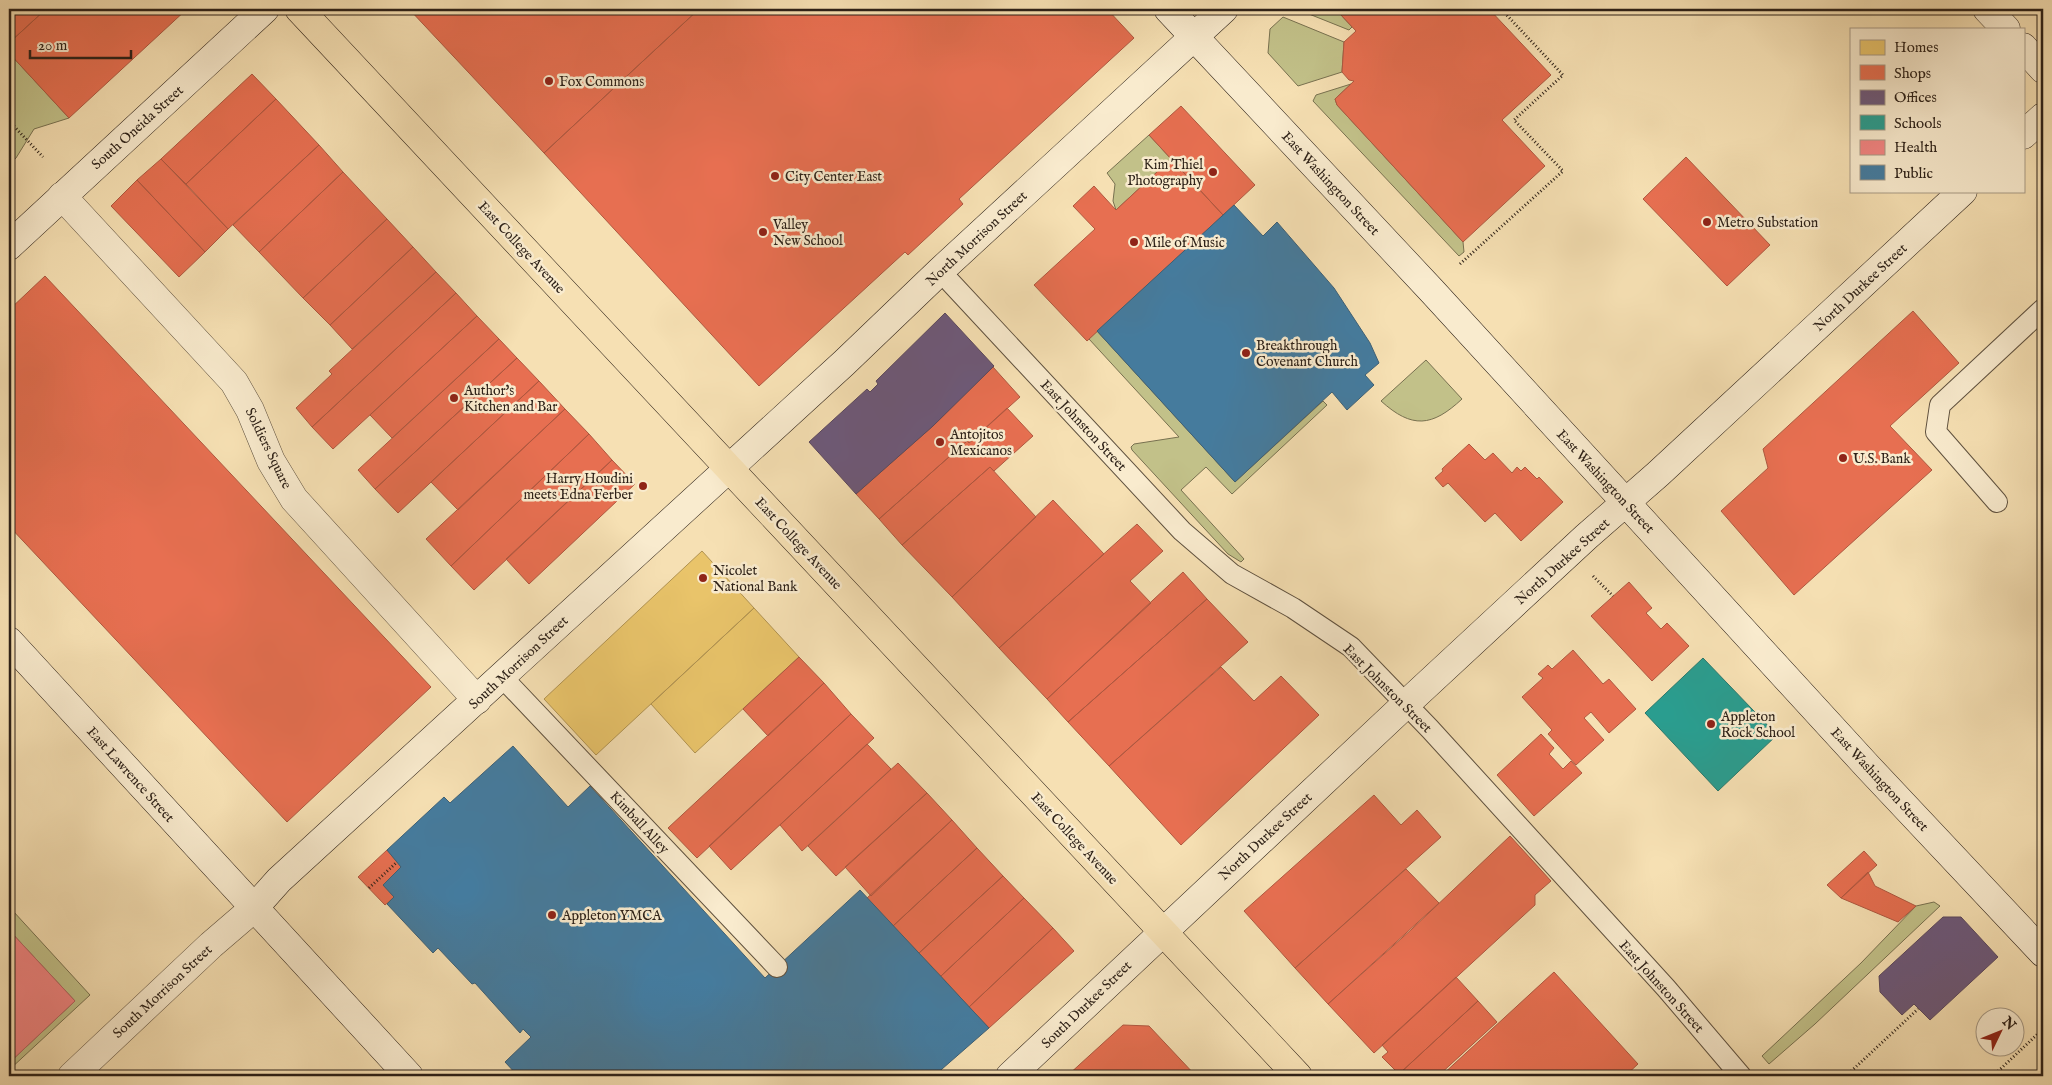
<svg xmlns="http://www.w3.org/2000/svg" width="2052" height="1085" font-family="'IM FELL English',serif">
<rect width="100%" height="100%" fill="#f6e0b3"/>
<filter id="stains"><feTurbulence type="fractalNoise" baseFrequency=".004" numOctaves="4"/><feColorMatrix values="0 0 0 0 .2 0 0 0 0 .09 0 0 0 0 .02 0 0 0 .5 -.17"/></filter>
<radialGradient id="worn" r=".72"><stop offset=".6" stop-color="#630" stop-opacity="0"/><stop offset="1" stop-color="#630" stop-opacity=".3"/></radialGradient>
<path fill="#c2c189" stroke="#787150" d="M1304,9H1343L1341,15L1352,27L1349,30L1304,12Z
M1283,17L1344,42L1342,72L1298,86L1268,53L1270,29Z
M9,53L69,118L34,129L16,158L9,165Z
M1351,84L1335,99L1337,105L1463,242L1464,252L1459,256L1313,101L1316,95Z
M1149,135L1171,159L1116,210L1113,201L1115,184L1107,173Z
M1097,331L1235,482L1323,401L1327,405L1232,494L1206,467L1181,490L1244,559L1241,562L1228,554L1132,450L1131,447L1134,444L1179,437L1089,339Z
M1426,360L1462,399C1432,427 1412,429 1381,401Z
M1934,902L1940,906L1815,1024L1769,1064L1762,1056L1861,963L1916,906Z
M13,911L90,995L9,1070V1063L75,1001L9,930V916Z"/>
<path fill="#e9c46a" stroke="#b19351" d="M702,551L754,608L596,755L544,699Z
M754,608L799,657L695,753L651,704Z"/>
<path fill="#e76f51" stroke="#af5840" d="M9,9H46L9,43Z
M46,9H187L69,118L9,53V43Z
M409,9H699L544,153Z
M699,9H1107L1134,38L959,199L963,204L908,255L905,252L759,386L544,153Z
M1343,9H1489L1551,75L1502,120L1545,166L1463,242L1337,105L1335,99L1354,81L1349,80L1342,72L1344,42L1356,31L1341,15Z
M252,74L276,99L186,184L161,159Z
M276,99L319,145L228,229L186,184Z
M1181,106L1255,185L1223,215L1149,135Z
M319,145L343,172L259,252L233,225Z
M1686,157L1770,245L1727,286L1643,199Z
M161,159L228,229L205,252L137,180Z
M1171,159L1223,215L1087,341L1034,285L1095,229L1073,206L1094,186L1116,210Z
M343,172L387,219L303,298L259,252Z
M137,180L205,252L179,277L111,206Z
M387,219L413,247L330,325L303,298Z
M413,247L436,272L352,349L330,325Z
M436,272L456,293L312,427L296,408L332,374L329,371Z
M45,276L431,687L287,822L9,526V310Z
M456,293L477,316L333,449L312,427Z
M1913,311L1959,363L1890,426L1932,470L1794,595L1721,511L1768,468L1763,449Z
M477,316L499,339L392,438L370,415Z
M499,339L517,358L375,489L358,470Z
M517,358L539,381L398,513L375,489Z
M993,367L1020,397L969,443L967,441L879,519L856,494L933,426Z
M539,381L565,409L458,510L431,482Z
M1007,408L1033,436L994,471L990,467L902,545L879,519L967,441L969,443Z
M565,409L589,434L451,566L426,539Z
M589,434L612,460L474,590L451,566Z
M1469,444L1485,460L1493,453L1512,473L1517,467L1521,471L1525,467L1537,479L1539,477L1563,502L1521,541L1495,513L1485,522L1448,483L1443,487L1435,478L1443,471L1442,469Z
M612,460L635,484L529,584L506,559Z
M990,467L1036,517L952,597L902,545Z
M1053,500L1104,554L999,648L952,597Z
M1137,524L1163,551L1130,581L1151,603L1047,699L999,648Z
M1183,572L1207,599L1068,722L1047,699Z
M1629,582L1652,608L1646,613L1661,629L1667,623L1689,646L1652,681L1591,616Z
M1207,599L1248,642L1109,766L1068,722Z
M1573,650L1603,684L1609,679L1636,709L1609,733L1591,712L1584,718L1604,740L1576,765L1548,734L1552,730L1522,697L1543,678L1538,674L1548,665L1552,669Z
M799,657L824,683L768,736L743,709Z
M1221,667L1254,701L1281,676L1319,715L1181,845L1109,766Z
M824,683L851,714L697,858L668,828Z
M851,714L874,738L731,870L709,846Z
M1541,734L1554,748L1549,754L1563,769L1571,761L1582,773L1534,816L1497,775Z
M867,744L891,769L802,851L780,825Z
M898,763L927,793L836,876L808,846Z
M927,793L952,820L871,896L845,867Z
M1374,795L1401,825L1417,810L1441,837L1295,968L1244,911Z
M952,820L977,848L893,926L867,898Z
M1510,836L1551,881L1535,895V905L1374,1053L1328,1004L1412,929Z
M977,848L1003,876L919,953L893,926Z
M387,850L401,867L383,885L394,897L385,905L358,877Z
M1864,851L1877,865L1841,898L1827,885Z
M1406,869L1439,903L1328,1004L1295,968Z
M1868,872L1875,886L1916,906L1898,922L1841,898Z
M1003,876L1024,898L941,976L919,953Z
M1024,898L1053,928L969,1007L941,976Z
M1053,928L1074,951L989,1028L969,1007Z
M1554,972L1638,1064L1625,1076H1441Z
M1456,977L1478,1001L1399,1074L1382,1057L1388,1052L1382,1045Z
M1478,1001L1497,1022L1438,1076H1400L1399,1074Z
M1123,1025L1149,1026L1196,1076H1067Z"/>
<path fill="#6d597a" stroke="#5a485d" d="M945,313L994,366L933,426L856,494L809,442L867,389L870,392L878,384L876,381Z
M1943,917H1961L1998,957L1930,1020L1914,1004L1902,1015L1880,992L1879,976Z"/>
<path fill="#2a9d8f" stroke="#2b786b" d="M1703,658L1777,735L1718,791L1645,713Z"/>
<path fill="#f28482" stroke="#b76662" d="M9,930L75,1001L9,1063Z"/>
<path fill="#457b9d" stroke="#3e6075" d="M1234,205L1263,236L1277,222L1334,288L1370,343L1379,363L1365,375L1374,385L1347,410L1332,392L1235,482L1097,331Z
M513,746L568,807L590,786L765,978L860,890L989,1028L934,1076H518L505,1062L531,1037L523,1029L520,1033L475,983L472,984L438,948L433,953L387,904L394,897L383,885L401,867L387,850L444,797L450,803Z"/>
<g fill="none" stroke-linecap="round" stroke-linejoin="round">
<g stroke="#5f513f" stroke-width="22">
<path id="lane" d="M940,271L1182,531L1232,574L1293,608L1351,647L1430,729L1666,988L1741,1076
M1997,502L1936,432L1940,405L2043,309
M502,677L777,967"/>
</g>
<g stroke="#5f513f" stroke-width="29">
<path id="street" d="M62,196L234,382L250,410L271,461L294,499L477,700
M72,1076L211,945L254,908"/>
</g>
<g stroke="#2d2118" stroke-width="29">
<path id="secondary" d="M1168,9L1432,291L1868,767L2043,953
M1987,9L2006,29
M2023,47L2043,69
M2023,135L2043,117
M9,246L265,9
M9,641L409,1076
M254,908L279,880L844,363L940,271L1224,9
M1010,1076L1406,704L1586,537L1658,474L1963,191"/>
</g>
<g stroke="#2d2118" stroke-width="29">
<path id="primary" d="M299,9L1298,1076"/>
</g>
<path stroke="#2d2118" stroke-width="3" stroke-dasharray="1 2.5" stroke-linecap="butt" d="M9,121L43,157
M1460,264L1563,171L1514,120L1563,75L1501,9
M1593,576L1613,596
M369,888L397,862
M1846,1076L1918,1009
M1993,1076L2043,1029"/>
<use href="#lane" stroke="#f9ebce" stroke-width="20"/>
<use href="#street" stroke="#f9ebce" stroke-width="28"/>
<use href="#secondary" stroke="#f9ebce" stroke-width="28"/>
<use href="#primary" stroke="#f6e0b3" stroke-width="28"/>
</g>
<g fill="#8f2418" stroke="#f9ebce" stroke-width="2">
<circle cx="549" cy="81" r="5"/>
<circle cx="1213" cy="172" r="5"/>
<circle cx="775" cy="176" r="5"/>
<circle cx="1707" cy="222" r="5"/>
<circle cx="763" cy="232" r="5"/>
<circle cx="1134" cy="242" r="5"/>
<circle cx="1246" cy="353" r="5"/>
<circle cx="454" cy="398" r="5"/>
<circle cx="940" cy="442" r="5"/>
<circle cx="1843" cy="458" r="5"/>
<circle cx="643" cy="486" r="5"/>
<circle cx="703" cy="578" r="5"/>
<circle cx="1711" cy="724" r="5"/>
<circle cx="552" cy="915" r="5"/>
</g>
<g text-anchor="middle" stroke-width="5" stroke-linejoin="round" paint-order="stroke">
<g font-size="14" fill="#2d2118" stroke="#f9ebce" text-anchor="start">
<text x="559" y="86">Fox Commons</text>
<text x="1203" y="169" text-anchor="end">Kim Thiel<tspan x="1203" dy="16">Photography</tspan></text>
<text x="785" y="181">City Center East</text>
<text x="1717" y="227">Metro Substation</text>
<text x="773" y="229">Valley<tspan x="773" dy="16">New School</tspan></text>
<text x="1144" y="247">Mile of Music</text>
<text x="1256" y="350">Breakthrough<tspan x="1256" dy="16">Covenant Church</tspan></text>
<text x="464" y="395">Author's<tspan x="464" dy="16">Kitchen and Bar</tspan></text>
<text x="950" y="439">Antojitos<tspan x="950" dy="16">Mexicanos</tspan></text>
<text x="1853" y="463">U.S. Bank</text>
<text x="633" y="483" text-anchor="end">Harry Houdini<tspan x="633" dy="16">meets Edna Ferber</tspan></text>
<text x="713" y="575">Nicolet<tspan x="713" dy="16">National Bank</tspan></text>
<text x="1721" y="721">Appleton<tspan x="1721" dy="16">Rock School</tspan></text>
<text x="562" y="920">Appleton YMCA</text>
</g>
<g font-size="14" fill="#2d2118" stroke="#f9ebce">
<text transform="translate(137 127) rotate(-42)" y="5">South Oneida Street</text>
<text transform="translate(1331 183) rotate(47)" y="5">East Washington Street</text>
<text transform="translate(976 238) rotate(-43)" y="5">North Morrison Street</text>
<text transform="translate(522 247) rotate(47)" y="5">East College Avenue</text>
<text transform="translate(1860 287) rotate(-43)" y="5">North Durkee Street</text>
<text transform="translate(1084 425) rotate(47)" y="5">East Johnston Street</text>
<text transform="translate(269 448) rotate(64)" y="5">Soldiers Square</text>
<text transform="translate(1606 481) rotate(47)" y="5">East Washington Street</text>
<text transform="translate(799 543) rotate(47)" y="5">East College Avenue</text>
<text transform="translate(1562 561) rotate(-42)" y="5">North Durkee Street</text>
<text transform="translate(518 662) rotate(-43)" y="5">South Morrison Street</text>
<text transform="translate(1388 688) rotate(45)" y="5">East Johnston Street</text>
<text transform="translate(131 774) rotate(48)" y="5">East Lawrence Street</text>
<text transform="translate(1880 779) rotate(47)" y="5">East Washington Street</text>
<text transform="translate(640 822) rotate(47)" y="5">Kimball Alley</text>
<text transform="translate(1265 836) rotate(-43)" y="5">North Durkee Street</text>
<text transform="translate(1075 838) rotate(47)" y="5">East College Avenue</text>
<text transform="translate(1662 986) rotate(48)" y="5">East Johnston Street</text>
<text transform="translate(162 991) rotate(-43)" y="5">South Morrison Street</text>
<text transform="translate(1086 1004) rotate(-44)" y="5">South Durkee Street</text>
</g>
</g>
<rect width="2052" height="1085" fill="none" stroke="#f6e0b3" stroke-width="30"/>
<rect x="10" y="10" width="2032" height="1065" fill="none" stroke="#2d2118" stroke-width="2.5"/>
<rect x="15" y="15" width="2022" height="1055" fill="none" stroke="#2d2118"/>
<rect x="1850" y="28" width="175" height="165" fill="#f9ebce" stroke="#a79a85"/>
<rect x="1860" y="40" width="25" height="15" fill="#e9c46a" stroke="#a79a85"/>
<text x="1894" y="52" font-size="15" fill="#2d2118">Homes</text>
<rect x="1860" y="65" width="25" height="15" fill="#e76f51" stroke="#a79a85"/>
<text x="1894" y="78" font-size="15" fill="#2d2118">Shops</text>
<rect x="1860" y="90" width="25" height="15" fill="#6d597a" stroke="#a79a85"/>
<text x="1894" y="102" font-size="15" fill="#2d2118">Offices</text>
<rect x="1860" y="115" width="25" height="15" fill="#2a9d8f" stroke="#a79a85"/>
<text x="1894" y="128" font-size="15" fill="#2d2118">Schools</text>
<rect x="1860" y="140" width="25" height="15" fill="#f28482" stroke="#a79a85"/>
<text x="1894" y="152" font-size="15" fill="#2d2118">Health</text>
<rect x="1860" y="165" width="25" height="15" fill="#457b9d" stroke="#a79a85"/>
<text x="1894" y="178" font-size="15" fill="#2d2118">Public</text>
<g transform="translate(2000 1032) rotate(47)"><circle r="24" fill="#f9ebce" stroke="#a79a85"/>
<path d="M0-4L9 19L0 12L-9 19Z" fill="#8f2418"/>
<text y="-8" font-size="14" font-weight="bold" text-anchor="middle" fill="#2d2118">N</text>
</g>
<path d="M30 50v8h101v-8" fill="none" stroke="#2d2118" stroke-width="2.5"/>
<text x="38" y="50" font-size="15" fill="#2d2118" stroke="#f9ebce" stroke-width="4" paint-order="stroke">20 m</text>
<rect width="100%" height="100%" filter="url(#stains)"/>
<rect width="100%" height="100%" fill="url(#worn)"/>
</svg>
